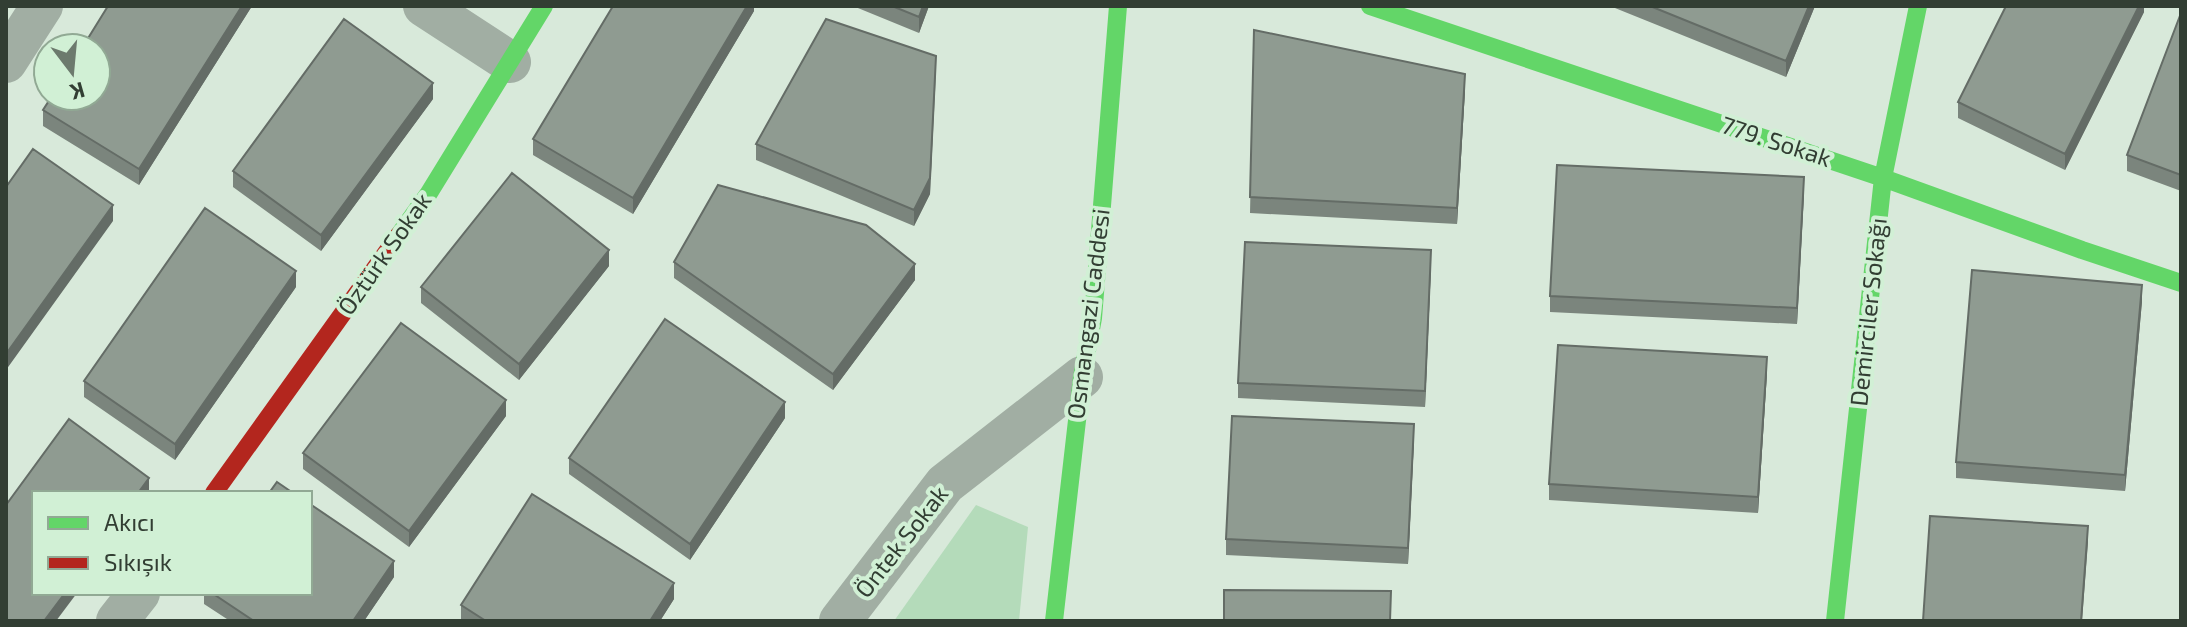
<svg xmlns="http://www.w3.org/2000/svg" width="2187" height="627" font-family="'Exo 2',sans-serif">
<rect width="100%" height="100%" fill="#d8e9da"/>
<path fill="#b4dbba" d="M976,505L1028,527L1019,621H894Z"/>
<g fill="none" stroke-linecap="round" stroke-linejoin="round">
<path stroke="#a1aea3" stroke-width="42" d="M424,6L510,62
M6,62L42,6
M117,621L139,593
M840,621L945,484L1082,377"/>
<path stroke="#63d668" stroke-width="18" d="M1370,6L1883,178L2082,250L2181,283
M399,235L429,193L544,6
M1054,621L1082,377L1093,318L1118,6
M1835,621L1883,178L1918,6"/>
<path stroke="#b3261e" stroke-width="18" d="M214,493L399,235"/>
</g>
<path fill="#7b857d" d="M108,6H252L139,185L43,126V110Z
M754,6V11L633,214L533,155V139Z
M853,6H929L919,33Z
M1610,6H1815L1786,77Z
M2144,6V12L2065,170L1958,118V102Z
M2181,13V191L2127,171V155Z
M1254,30L1465,90L1457,224L1250,213Z
M936,72L930,194L914,226L756,160V144Z
M433,99L321,251L233,187V171Z
M1804,193L1797,324L1550,312V296Z
M674,262L915,280L833,390L674,278Z
M609,266L519,380L421,303V287Z
M1431,266L1425,407L1238,398V383Z
M296,287L175,460L84,397V381Z
M2142,301L2125,491L1956,478V462Z
M1767,373L1758,513L1549,500V484Z
M506,416L409,547L303,469V453Z
M785,418L690,560L569,474V458Z
M1414,440L1408,564L1226,555V539Z
M394,577L364,621H230L204,604V593H310Z
M674,599L660,621H461V605Z"/>
<path fill="#646c66" d="M242,6H252L139,185V169Z
M747,6H754V11L633,214V198Z
M923,6H929L919,33V17Z
M1809,6H1815L1786,77V61Z
M2139,6H2144V12L2065,170V154Z
M936,56L930,194L914,226V210Z
M1465,74V90L1457,224V208Z
M433,83V99L321,251V235Z
M1804,177V193L1797,324V308Z
M113,205V221L6,370V354Z
M609,250V266L519,380V364Z
M1431,250V266L1425,407V391Z
M915,264V280L833,390V374Z
M296,271V287L175,460V444Z
M2142,285V301L2125,491V475Z
M1767,357V373L1758,513V497Z
M506,400V416L409,547V531Z
M785,402V418L690,560V544Z
M1414,424V440L1408,564V548Z
M149,478V493H138Z
M2088,526V542L2082,621H2081Z
M394,561V577L364,621H353Z
M674,583V599L660,621H650Z
M65,593H77L56,621H44Z"/>
<path fill="#8f9b91" stroke="#646c66" stroke-width="2" d="M108,6H242L139,169L43,110L52,96H96V48H82Z
M613,6H747L633,198L533,139Z
M892,6H923L919,17Z
M1650,6H1809L1786,61Z
M2006,6H2139L2065,154L1958,102Z
M2181,13V175L2127,155Z
M344,19L433,83L321,235L233,171Z
M826,19L936,56L930,178L914,210L756,144Z
M1254,30L1465,74L1457,208L1250,197Z
M33,149L113,205L6,354V187Z
M1557,165L1804,177L1797,308L1550,296Z
M512,173L609,250L519,364L421,287Z
M718,185L866,225L915,264L833,374L674,262Z
M205,208L296,271L175,444L84,381Z
M1245,242L1431,250L1425,391L1238,383Z
M1972,270L2142,285L2125,475L1956,462Z
M665,319L785,402L690,544L569,458Z
M401,323L506,400L409,531L303,453Z
M1558,345L1767,357L1758,497L1549,484Z
M1232,416L1414,424L1408,548L1226,539Z
M69,419L149,478L138,493H34V593H65L44,621H6V505Z
M277,482L293,493H269Z
M532,494L674,583L650,621H486L461,605Z
M310,504L394,561L353,621H254L212,593H310Z
M1930,516L2088,526L2081,621H1923Z
M1224,590L1391,591L1390,621H1224Z"/>
<g text-anchor="middle" stroke-width="8" stroke-linejoin="round" paint-order="stroke">
<g font-size="24" fill="#323e33" stroke="#d1f0d5">
<text transform="translate(1776 142) rotate(18)" y="8">779. Sokak</text>
<text transform="translate(385 254) rotate(-55)" y="8">Öztürk Sokak</text>
<text transform="translate(1869 312) rotate(-84)" y="8">Demirciler Sokağı</text>
<text transform="translate(1089 314) rotate(-83)" y="8">Osmangazi Caddesi</text>
<text transform="translate(902 542) rotate(-52)" y="8">Öntek Sokak</text>
</g>
</g>
<rect width="2187" height="627" fill="none" stroke="#323e33" stroke-width="16"/>
<rect x="32" y="491" width="280" height="104" fill="#d1f0d5" stroke="#91a994" stroke-width="2"/>
<rect x="48" y="517" width="40" height="12" fill="#63d668" stroke="#91a994" stroke-width="2"/>
<text x="104" y="531" font-size="24" fill="#323e33">Akıcı</text>
<rect x="48" y="557" width="40" height="12" fill="#b3261e" stroke="#91a994" stroke-width="2"/>
<text x="104" y="571" font-size="24" fill="#323e33">Sıkışık</text>
<g transform="translate(72 72) rotate(164)"><circle r="38" fill="#d1f0d5" stroke="#91a994" stroke-width="2"/>
<path d="M0-6L14 30L0 20L-14 30Z" fill="#6c7a6d"/>
<text y="-12" font-size="22" font-weight="bold" text-anchor="middle" fill="#323e33">K</text>
</g>
</svg>
